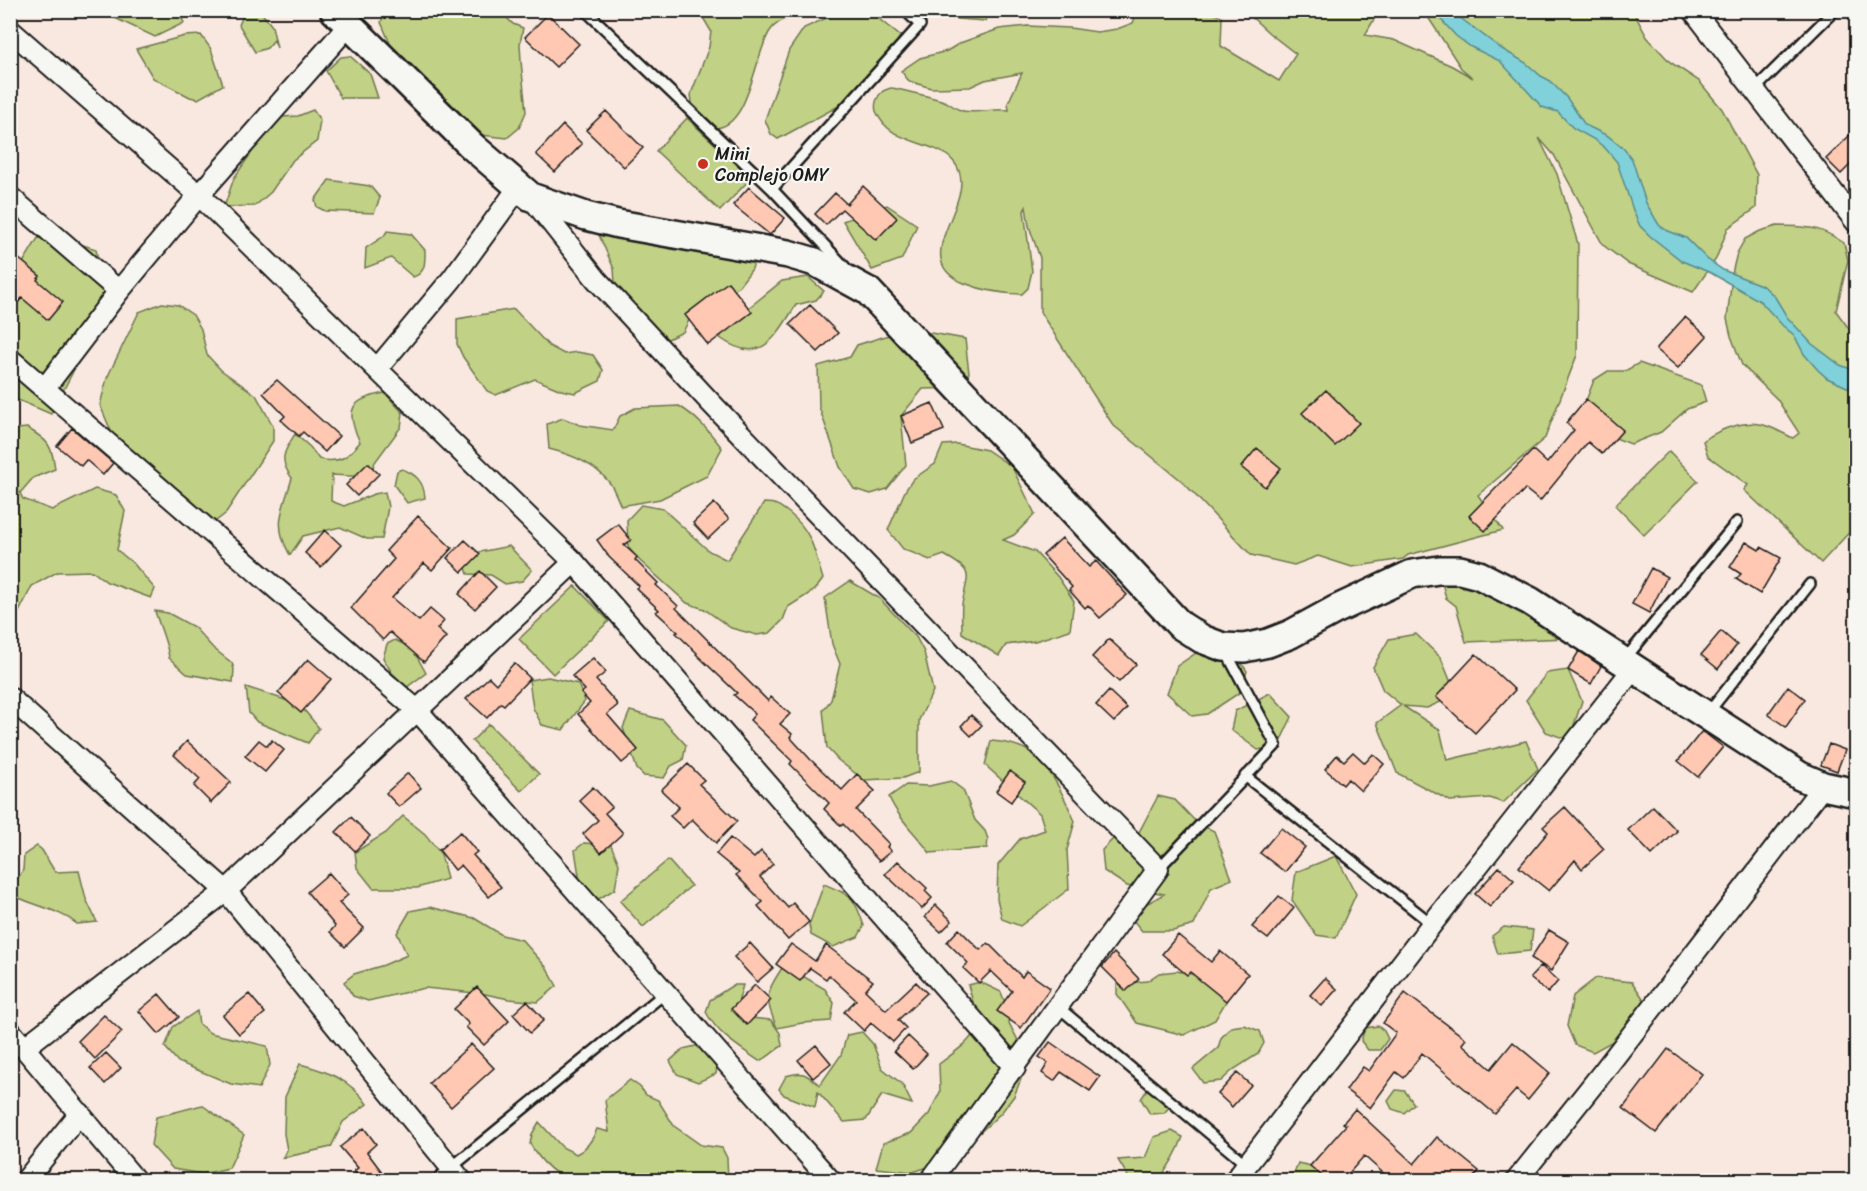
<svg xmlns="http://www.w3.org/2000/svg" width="1867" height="1191" font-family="Sriracha,sans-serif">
<rect width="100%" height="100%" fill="#f9e8df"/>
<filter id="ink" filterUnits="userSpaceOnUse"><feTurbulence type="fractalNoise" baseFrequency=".0167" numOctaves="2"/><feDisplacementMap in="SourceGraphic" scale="12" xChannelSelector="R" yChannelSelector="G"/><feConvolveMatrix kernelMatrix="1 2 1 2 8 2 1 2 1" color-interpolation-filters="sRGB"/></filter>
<g filter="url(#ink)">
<path fill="#c1d185" stroke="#6e7650" stroke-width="1.5" d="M499,10L513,24L523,28L520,44L521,61L526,112L519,128L507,138L472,134L394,53L381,22L386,11Z
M100,11H179L184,23L155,37Z
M245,11L261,12L272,26L277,48L274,40L267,48L255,52L239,25Z
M699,11H797V13C787,18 776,22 770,31C754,55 750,128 714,128C710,128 705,126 701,126L693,111L691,94L709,47L711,31Z
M842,11L874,15L900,36L892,52L846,102L778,139L771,134L765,120L789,50L804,28Z
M942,11H992L985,21L957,19Z
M1145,11H1209L1222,17L1221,46L1279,81L1296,54L1269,33L1245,11H1379L1365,35L1394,40L1452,66L1473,78L1461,68L1424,11H1633L1647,37L1670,62L1699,81L1722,109L1757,175L1756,208L1728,228L1716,259L1693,292L1628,264L1603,245L1554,155L1539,138L1557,174L1578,244L1577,355L1545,438L1478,495L1503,530L1408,555L1403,559L1352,567L1318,556L1294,565L1251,555L1183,482L1113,425L1040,312V258L1029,226L1026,207L1024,211L1032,271L1028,288L1022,294C1000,294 984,291 964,283C903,258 984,199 954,162C936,139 890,147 876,111C874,104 877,96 883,91C883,91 890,88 891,88C895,88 939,99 944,101C950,103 954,108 960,110C970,115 995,108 1009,110L1008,103L1022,73L985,80L970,87L931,88L909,81L901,71L920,58L947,51L960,43L999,29L1027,26L1070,28L1097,32L1117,29L1133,23L1137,12Z
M201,35L211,49L223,85L198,99L190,97L153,78L136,49L185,36Z
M350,56L370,74L378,98H341L326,71L341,57Z
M313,110L320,120L317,141L293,160L271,192L255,206L224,207L234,178L252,152L260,126L282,117L298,116Z
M687,118L751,178L720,211L656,151Z
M329,180L370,186L380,198L374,213L325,211L317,207L315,200Z
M887,205L917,225L902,259L872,270L843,221Z
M669,224L758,246L752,269L739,286L724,297L693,312L683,332L668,339L653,336L615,283L614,269L599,235Z
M1777,226C1807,227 1818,225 1844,243L1848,260L1836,311L1856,338V525L1821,563L1744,490L1748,485L1708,456L1703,441C1719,429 1747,418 1767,426C1776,429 1784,434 1793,438L1799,433L1777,399L1742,365L1731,336L1727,319L1733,269L1737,253L1745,239L1760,231Z
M387,231L411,234L425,250C425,262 426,273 413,277L391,258L365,268L366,248L384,236Z
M38,238L64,239L96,249L105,300L77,364L51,414L11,397L10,284Z
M808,277L824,291L816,300L796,305C775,338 761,367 720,338L726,326L782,281Z
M162,303L178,305L193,315L201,329L207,355L221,370L256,395L273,426V441L225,514L211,525L178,519L121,455L100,405L107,378L139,312Z
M514,309L549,346L564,354L577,352L593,355L603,370L600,381L575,393L561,390L535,379L496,395L487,391L463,357L457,344V319Z
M908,329L965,339L969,373L957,388L923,389L901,416L906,465L887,489L871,494L854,489L840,467L819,407L818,366L850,357L857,345Z
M1639,363L1701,385L1706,402L1687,409L1661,432L1631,444L1586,427L1582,411L1594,380L1608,371H1625Z
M385,393L403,413L401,427L375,462L369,477L332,475L331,501L344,506L374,494L385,492L388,507L382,539H367L340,527L303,536L290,555C272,524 283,510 292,478C278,460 284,451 295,434L310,447L319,459C340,464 348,457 360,442C344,409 351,399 385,393Z
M679,406C697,417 709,431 722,448L707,476L660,499L621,506C617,499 614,487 608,481C594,464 570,454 549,449L547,424L563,418L580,425L613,430L620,416L635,408Z
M27,428C48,440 52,445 55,469L33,478L20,493L23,499L52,510L95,489L116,495L125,511L117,550L134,564L155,589L151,598L107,582L92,571L57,572L32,586L19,612L11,620V432L17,429Z
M957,444L987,450L1012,467L1035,514L1014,535L1003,540L1035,552L1058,577L1074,601L1070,630L1035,641L1006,645L999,656L962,633C962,623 961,613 962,604C968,573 975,572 944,555L930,560L903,549L888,530L905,491L913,479L935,464L943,445Z
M1669,451L1698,481L1644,535L1615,505Z
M402,469C416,474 424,482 425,498L407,503L394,485L397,471Z
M764,503C776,503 780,506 789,513C813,532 814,551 823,579L815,590L788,607L783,620L770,633L757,635L731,628L704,609L687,603L640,561L628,547L627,520L641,505L663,509L709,551L727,560Z
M509,546L532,570L522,581L505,584L491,575L468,574L463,559L475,553Z
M1482,565L1567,638L1466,642L1456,606L1446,598L1438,568Z
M850,581L879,598L916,637L924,652L933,691L919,720V772L903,778L864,780L838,760L827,748L823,710L831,700L840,664L832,644L825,598Z
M575,586L609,621L553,674L519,639Z
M155,611L168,613L194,627L213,648L232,663L234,669L233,682L187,674L169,658C168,645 159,625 155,611Z
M1416,634L1441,658L1456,695L1427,708L1403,706L1440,730L1447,760L1526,741L1538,769L1503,803L1490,798L1450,801L1397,773L1377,723L1401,705L1383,690L1373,667L1389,639Z
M395,640L412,648L426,673L407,687L392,673L383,658L387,644Z
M1199,651L1236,655L1247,671L1239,693L1207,714L1192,716L1167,693L1177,666Z
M1568,670L1582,701L1569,740L1546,732L1526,700L1547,673Z
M548,677L578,684L585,701L563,730L542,725L533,708L529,680Z
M246,687L300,705L319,728L308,743L257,722L249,713Z
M1270,693L1292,717L1278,746L1258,750L1231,730L1235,711Z
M630,711L663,720L686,745L683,760L671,766L664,778L644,776L637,769L623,728Z
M489,724L539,774L521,791L472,741Z
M991,741C1005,742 1024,746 1035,756C1054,772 1065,800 1075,821L1067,850L1069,889L1020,926L1002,919L997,899L998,865L1020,839L1045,830L1040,814L985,765Z
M951,781L963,790L975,820L985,831L988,839L987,848L930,853C916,834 898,818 889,797L906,785L929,786Z
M1158,796L1175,800L1197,823L1214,831L1232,879L1211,888L1194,925L1173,931H1142L1128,914L1164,894L1127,886L1104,871L1102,850L1115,837L1139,832Z
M403,816L425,834L441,854L447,879L417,888H373L357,868L355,852L386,833Z
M584,843L611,845L619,864L615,889L597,900L580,882L575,850Z
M37,846L42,850L55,872L79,871L86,899L97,922L77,924C58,909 34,906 13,895V886L23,870L24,855Z
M1336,856L1356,894L1336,938L1316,935L1292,900L1296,872Z
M668,860L691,886L643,927L620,901Z
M824,884C852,896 855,897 864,926L858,937L833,947L811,935L809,925Z
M430,907L474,918L502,935L522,940L547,968L557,986L538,1002L509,999L485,994L425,988L368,1001L353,996L344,982L354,974L384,965L407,955L397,933L410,911Z
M1504,927L1533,930L1530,951L1498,954L1492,936Z
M784,965L825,989L834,1003L831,1021L802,1023L777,1028C764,996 765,994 784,965Z
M1177,971L1195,975L1228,998L1215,1020L1184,1035L1137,1023L1117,994V984L1147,981L1159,973Z
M1596,978L1632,982L1649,1007L1624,1035L1593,1052L1575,1045L1567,1026L1573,996Z
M980,982L1001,992L1010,1016L1009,1023L1023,1050L1021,1079L1014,1096L1001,1113L973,1139L934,1165L913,1172L876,1168L883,1143L911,1133L929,1114L940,1092L939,1064C978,1035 983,1034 968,985Z
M733,985H743L736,1010L750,1018L771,1020L780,1033L782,1046C773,1051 769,1058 759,1061C738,1046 718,1035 706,1012L710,1000Z
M197,1011L199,1024L210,1033L267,1046L270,1065L259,1088L231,1084L178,1062L165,1047L173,1027Z
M1244,1025L1260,1031L1264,1043L1258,1054L1233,1070L1221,1081L1203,1083L1193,1069L1218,1048L1221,1038L1231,1027Z
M1378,1026L1384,1031L1388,1039L1380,1050H1368L1361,1041L1365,1028Z
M862,1032L873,1044L882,1068L902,1084L912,1104L882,1095L866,1120L844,1122L818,1092L815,1107L784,1095L779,1089L786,1076C804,1070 806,1075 820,1085L841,1055L847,1035Z
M704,1044L718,1059L716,1074L698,1082L677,1074L670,1061L683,1049Z
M300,1064C327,1071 351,1080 367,1104L343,1122L331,1147L282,1158L287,1150L284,1134L285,1097Z
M630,1080L640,1087L646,1095L658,1100L674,1126L701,1145L722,1148L727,1158L728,1180H598L597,1175C568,1191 544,1167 530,1144L532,1134L539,1122L562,1147L576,1154C587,1149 593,1139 597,1129L609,1132L605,1100Z
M1150,1085L1165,1086L1174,1102L1164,1113L1150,1114L1141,1099Z
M1396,1090L1405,1091L1414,1104L1404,1113L1392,1109L1388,1101Z
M202,1105L244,1135L229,1168L202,1174L173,1169L151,1145L156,1117Z
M1172,1131L1183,1137C1177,1153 1170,1166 1159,1179L1130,1180L1118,1160L1145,1158L1154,1137Z
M1298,1163C1315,1167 1334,1169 1348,1180H1273L1294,1173Z"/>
<path fill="#80d1d9" stroke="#58898d" stroke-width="1.5" d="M1433,11H1453L1463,20L1502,49L1526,63L1541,76L1549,80L1567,98L1585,125L1608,136L1624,149L1632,159L1646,203L1659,225L1666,230L1686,238L1707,259L1723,270L1761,285L1768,290L1775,297L1787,317L1812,344L1840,365L1856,371V391L1827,378L1818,370L1804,354L1794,335L1783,326L1760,301L1711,273L1682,261L1650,236L1640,226L1634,213L1617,162L1606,149L1595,140L1573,128L1558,112L1542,107L1500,61L1471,47L1456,36Z"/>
<path fill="#ffc8b2" stroke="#1c1c1c" stroke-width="1.5" d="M548,14L579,44L556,67L525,37Z
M606,111L643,148L624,167L586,130Z
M563,125L582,144L555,172L536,154Z
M1857,128V158L1841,174L1826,159Z
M863,186L897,218L876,240L842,209L826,225L815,214L835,193L847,204Z
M749,187L785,218L770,235L733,205Z
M18,258L40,276L37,280L63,302L48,320L22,298L10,312V267Z
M728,282L752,312L708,345L685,315Z
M810,305L838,333L818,352L790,324Z
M1685,317L1707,336L1678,368L1656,349Z
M277,380L339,436L325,452L303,432L299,436L281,420L285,416L263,393Z
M1326,390L1359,423L1335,446L1302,413Z
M1586,399L1623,430L1602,454L1588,442L1540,501L1525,489L1485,531L1469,516L1533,450L1547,463L1574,430L1566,423Z
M932,403L944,430L912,443L901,416Z
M72,428L113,463L103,475L86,460L81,466L57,446Z
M1257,448L1281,468L1265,487L1241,467Z
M368,463L379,474L357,496L346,485Z
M714,503L729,519L708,539L693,523Z
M418,516L452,548L432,570L424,563L392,598L419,621L430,609L444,621L437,629L446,637L424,662L390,632L383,640L351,608L394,559L386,551Z
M618,524L631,540L624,545L637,557L635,560L658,583L656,585L678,606L676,608L768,701L771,697L790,714L780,724L792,734L790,737L810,759L842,790L857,774L875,791L856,810L889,844L887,847L891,851L879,861L843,824L841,826L824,809L829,803L790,764L792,761L750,720L755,714L734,695L737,693L696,654L697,653L676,633L678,632L656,612L659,610L636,588L639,586L609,557L597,540Z
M325,530L341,545L321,567L305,553Z
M1062,538L1089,567L1096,561L1127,595L1100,618L1088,605L1085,608L1069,590L1072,587L1043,555Z
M465,540L480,554L462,572L447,558Z
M1746,542L1759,550L1761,547L1781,558L1760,594L1736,579L1741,574L1730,567Z
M1651,568L1667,577L1649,613L1632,604Z
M480,571L496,587L475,609L459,594Z
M1721,631L1737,645L1718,669L1701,655Z
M1109,639L1136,664L1119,682L1092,657Z
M1579,651L1601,666L1591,684L1568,670Z
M1476,654L1515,690L1475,733L1436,697Z
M593,658L606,672L596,680L618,705L607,714L638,750L622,763L578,714L590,703L581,693L585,690L572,676Z
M308,659L331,679L301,713L278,693Z
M514,663L530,678L504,705L501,703L487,718L466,699L489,677L496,684Z
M1788,686L1805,699L1786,727L1768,714Z
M1109,691L1127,708L1114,722L1096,705Z
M971,715L982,725L971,736L961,726Z
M1702,731L1723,747L1698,777L1678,761Z
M259,740L267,746L272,740L284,750L265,772L245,756Z
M187,741L231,782L211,803L194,786L200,779L174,755Z
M1829,744L1845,750L1837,771L1821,765Z
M1353,752L1365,763L1373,754L1384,764L1361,791L1348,779L1343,785L1325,769L1337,755L1344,761Z
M688,764L704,780L699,784L737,821L716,843L692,819L683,828L670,816L679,807L661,790Z
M1010,771L1025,782L1011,802L996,791Z
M408,773L421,788L399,807L386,793Z
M593,787L612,807L605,813L623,833L601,853L583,834L598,820L579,800Z
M1653,806L1677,831L1652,855L1628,830Z
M1565,807L1604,849L1582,869L1575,860L1549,891L1519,867L1548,832L1543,827Z
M351,817L370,836L355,851L336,832Z
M1281,828L1305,847L1285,872L1260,853Z
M460,832L477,852L473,855L501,887L489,897L461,865L455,870L439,850Z
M730,838L754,858L761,851L773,864L760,877L788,908L793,903L809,922L788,940L758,906L763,902L736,875L739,873L716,854Z
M898,861L927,888L925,891L932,898L922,909L885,874Z
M1499,867L1514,880L1490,907L1475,894Z
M329,873L348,895L339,903L364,928L345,947L330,932L335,926L307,892Z
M1279,896L1294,908L1268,939L1252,927Z
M936,905L952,921L941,932L925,917Z
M959,929L980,950L988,943L1022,977L1026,971L1050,988L1021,1028L997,1011L1012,991L991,971L979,983L963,968L968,963L947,942Z
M1549,930L1569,942L1551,971L1531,958Z
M1178,935L1211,962L1220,951L1248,974L1226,1001L1190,972L1187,975L1162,954Z
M750,943L773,968L757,982L734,957Z
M791,944L815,961L826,945L873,981L865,990L886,1010L916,982L927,993L898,1020L906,1028L893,1042L871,1023L864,1031L844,1012L856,1000L829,975L826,979L810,968L800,981L776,964Z
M1114,953L1139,979L1126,991L1102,967Z
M1541,966L1558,981L1548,993L1530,978Z
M1325,978L1337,989L1322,1006L1310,995Z
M755,985L771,1000L747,1025L731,1009Z
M477,987L509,1021L484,1045L466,1027L469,1024L454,1009Z
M1405,993L1466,1039L1462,1044L1491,1069L1513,1042L1550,1073L1528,1100L1516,1090L1495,1114L1422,1053L1404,1078L1396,1072L1370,1108L1346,1090L1363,1067L1369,1071L1396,1033L1383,1023Z
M159,994L179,1017L159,1034L139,1011Z
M249,994L265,1013L239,1034L223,1015Z
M527,1001L544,1020L530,1033L513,1014Z
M104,1015L122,1032L95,1059L78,1041Z
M908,1036L927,1054L913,1069L894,1051Z
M1050,1042L1100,1077L1090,1091L1061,1072L1054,1081L1042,1073L1048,1063L1039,1057Z
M471,1044L494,1068L451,1107L429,1083Z
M816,1045L831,1063L813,1078L798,1060Z
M1668,1049L1702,1074L1656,1133L1623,1108Z
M106,1053L121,1068L105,1084L90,1068Z
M1237,1073L1251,1085L1232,1107L1218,1094Z
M1355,1109L1414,1164L1437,1137L1479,1171L1471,1180H1447L1436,1172L1430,1179L1433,1180H1391L1364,1156L1343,1180H1327L1310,1166L1346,1125L1343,1123Z
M364,1128L376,1144L367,1152L388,1180H361L354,1171L358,1168L340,1147Z"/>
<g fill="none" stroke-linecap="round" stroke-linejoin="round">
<g stroke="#1c1c1c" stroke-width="14">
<path id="lane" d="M585,10L772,189L846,268
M1754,90L1835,10
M772,189L920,25L905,10
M1625,659L1737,522
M1708,713L1810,584
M1245,776L1432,924
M1158,869L1276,745L1225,650
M1057,1006L1247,1165
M436,1180L665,993"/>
</g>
<g stroke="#1c1c1c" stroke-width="24">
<path id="street" d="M1693,10L1856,222
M10,30L199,195L574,562L1015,1068
M10,197L119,291
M531,197L596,279L711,403L1158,869L931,1180
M10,359L417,710L830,1180
M377,369L452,279L519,187
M45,388L119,291L199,195L349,25
M10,698L226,891L461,1180
M10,1031L135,1180
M25,1047L226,891L574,562
M26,1180L80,1113
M1235,1180L1432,924L1634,668
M1517,1180L1603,1072L1823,786"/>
</g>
<g stroke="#1c1c1c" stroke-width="32">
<path id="secondary" d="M334,10L473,147L531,197L586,216L618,224L788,254L815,262L868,291L1180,625L1202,639L1223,647L1244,648L1268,643L1291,634L1335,610L1412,574L1439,570H1460L1479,575L1530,601L1800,776L1823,786L1856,793"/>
</g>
<use href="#lane" stroke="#f6f6f2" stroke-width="9"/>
<use href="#street" stroke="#f6f6f2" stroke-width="20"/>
<use href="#secondary" stroke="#f6f6f2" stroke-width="27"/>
</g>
</g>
<circle fill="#c8321e" stroke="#f6f6f2" stroke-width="2" cx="703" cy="164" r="6"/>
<g text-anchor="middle" stroke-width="4.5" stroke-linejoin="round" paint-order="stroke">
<g font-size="18" fill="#1c1c1c" stroke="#f6f6f2" text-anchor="start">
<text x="715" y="160">Mini<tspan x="715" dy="21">Complejo OMY</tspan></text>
</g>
</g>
<rect width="1867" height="1191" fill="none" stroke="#f6f6f2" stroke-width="36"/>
<rect x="18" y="18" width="1831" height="1155" fill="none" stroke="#1c1c1c" stroke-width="2" filter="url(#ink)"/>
</svg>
